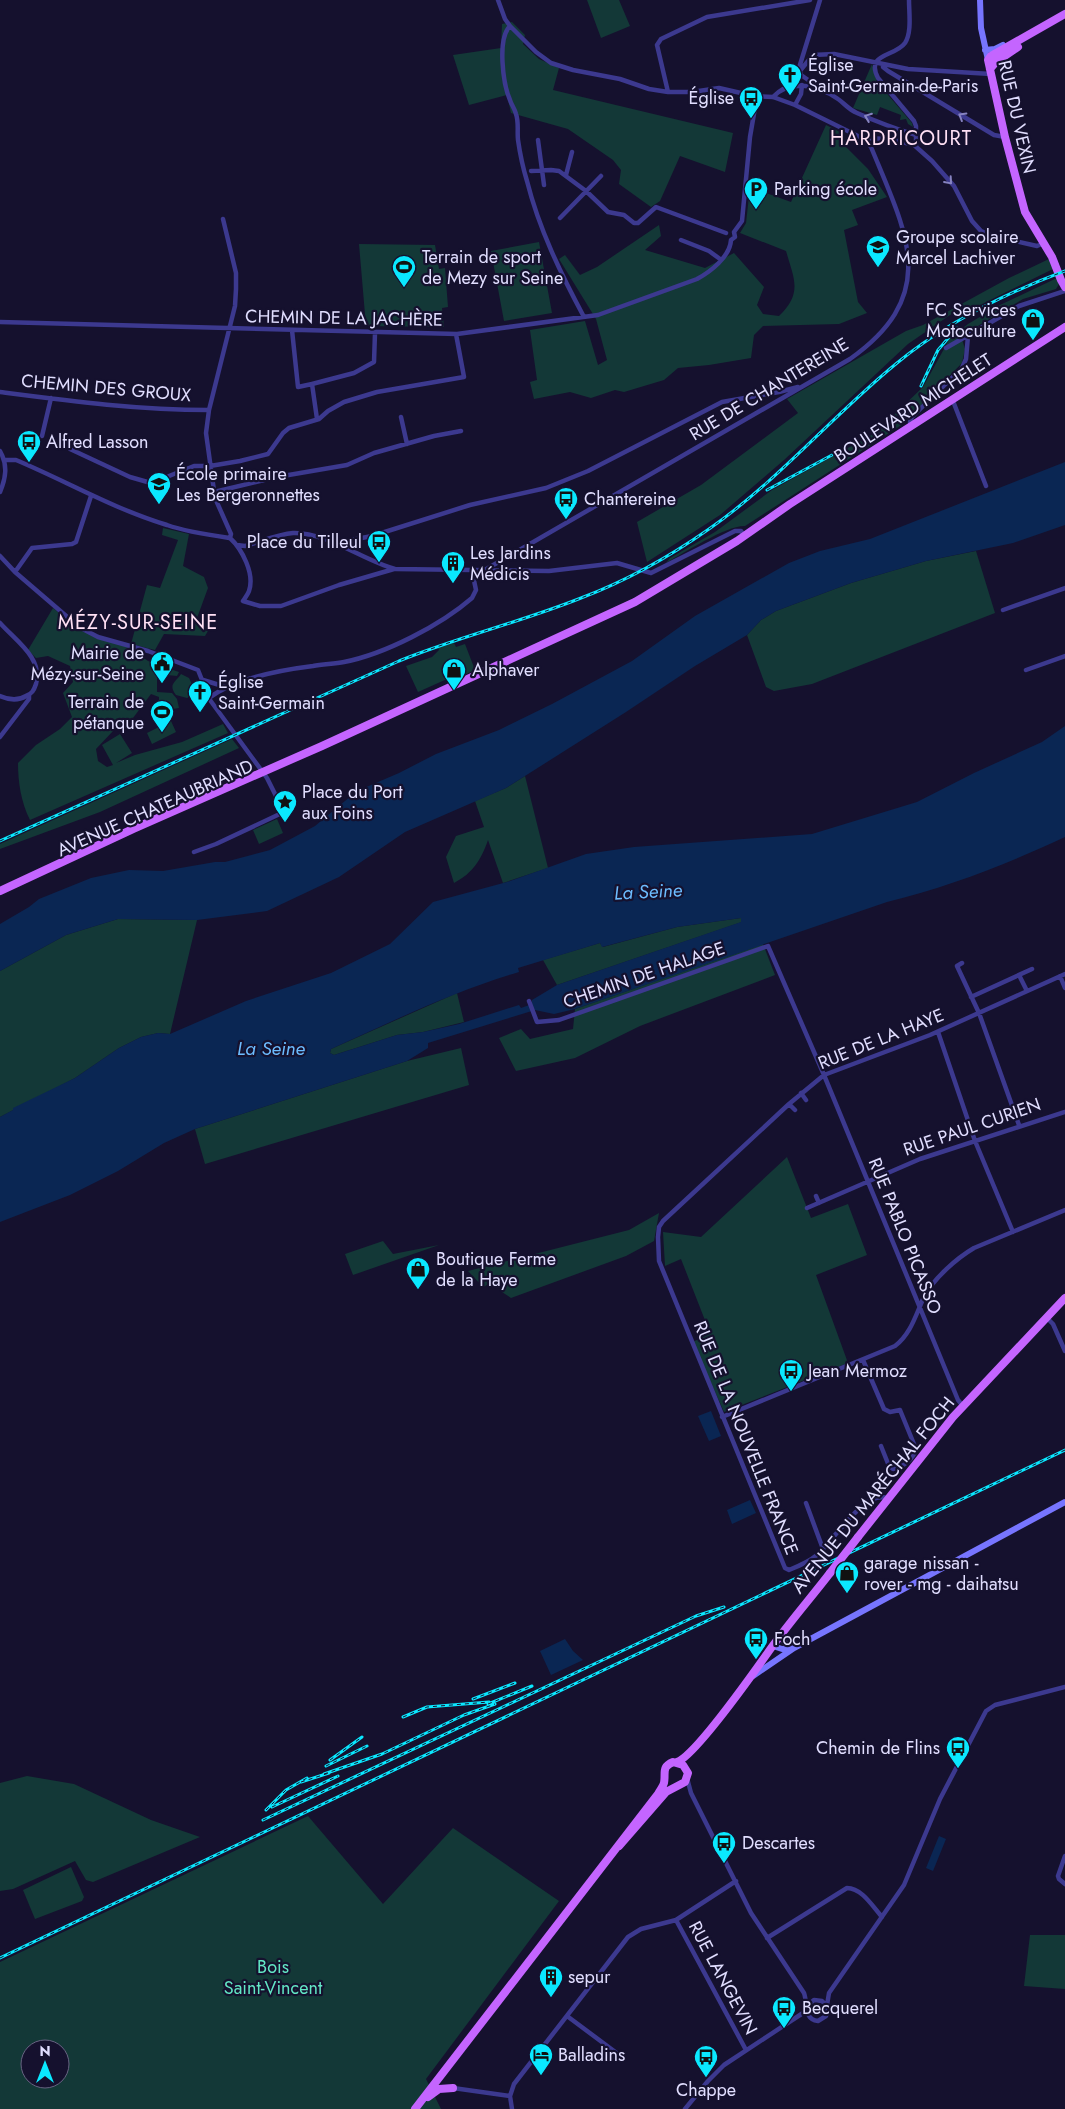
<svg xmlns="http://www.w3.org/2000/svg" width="1065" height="2109" font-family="Jost,sans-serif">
<rect width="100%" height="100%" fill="#15112e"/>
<path fill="#133837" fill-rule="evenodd" d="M587,0H619L630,26L601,38Z
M512,22L525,35L523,44L539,59L559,68L553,90L733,133L725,172L680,156L660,201L651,207L619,184L621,170L613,160L568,129L511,113L507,95L469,105L453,55L501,48L502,24Z
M872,64L877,82L912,123L913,127L908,124L906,119L900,120L901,115L880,107L877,115L853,108Z
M826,125L842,133L845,146L868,169L887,197L852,210L858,225L844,230L858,302L867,313L839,324L763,326L754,335L751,358L709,365L678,368L664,380L624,392L615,390L591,398L570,392L534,399L530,382L537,380L530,330L585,321L598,365L607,360L596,319L559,259L565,255L580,275L597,267L659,225L661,236L645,250L705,268L734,253L764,287L757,305L763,314L779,316C803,293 794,279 786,251L740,233L746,223L750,187L791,202Z
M539,242L552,313L504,321L491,251Z
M359,244L435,245L439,269L445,268L448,307L442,308L444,327L366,326Z
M1049,259L1053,269L964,313H953L908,344L784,460L720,515L647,562L637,522L701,485L798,413L787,399L906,331L923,325L1009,278Z
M1057,278L1059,284L1056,289L1023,299L961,336L965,349L962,363L903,424L745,526C727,525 684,553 666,563L670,558L715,532L772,490L875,433L923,387L950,338L968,324L1000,305Z
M163,528L189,534L183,566L204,577L208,588L197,618L211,626L205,636L164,634L155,650L131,644L147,585L160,588L178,540L162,535Z
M976,551L995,613L812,684L774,691L766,687L747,635L761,620L776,611L851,583L926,561Z
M53,608L79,629L130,648L148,661L161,665L162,670L169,672L170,669L179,672L177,676L157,674V692L172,693L177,699L179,708L159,711V697L151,694L130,722L114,730L96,749L98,761L107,767L113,765L102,745L120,734L132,753L116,763L135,755L182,742L223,724L228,733L30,820C21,802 18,782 18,763L36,745L60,729L72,717L63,693L73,682L70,666L48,656L36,658L28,650Z
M454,643L456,647L465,644L475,670L449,682L447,679L418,692L406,666L432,657L439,650L438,648Z
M181,674L189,678L196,693L187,698L176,695C168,684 175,683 181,674Z
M171,721L176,732L152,744L147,733Z
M232,739L239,748L100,812L0,849V844Z
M525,776L548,868L503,883L488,840C481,860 473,873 454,883L446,857L456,836L484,827L475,801L506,788Z
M277,819L283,833L259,844L253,830Z
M741,918L742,922L557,985L543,960L600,943L603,947L677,927Z
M118,919L197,920L170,1034L158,1033L141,1037L119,1048L75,1078L0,1117V971L66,935Z
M763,944L775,975L640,1026L575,1058L516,1071L499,1038L521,1029L530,1039L573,1029L575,1009Z
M457,993L464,1022L423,1032L397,1035L334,1055L330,1053L331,1049Z
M461,1048L469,1085L205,1164L195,1129L407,1061Z
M787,1157L811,1218L848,1204L867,1255L816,1275L848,1363L724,1412L693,1342L710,1333L681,1259L665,1266L663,1232L701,1237Z
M659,1213L654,1241L626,1256L511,1298L502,1292L499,1279L483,1287L468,1271L629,1230Z
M383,1241L393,1254L439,1245L353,1275L345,1254Z
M27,1776L74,1784L151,1820L200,1837L93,1882L86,1880L75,1861L13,1889L0,1891V1783Z
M308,1816L383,1904L453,1828L559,1901L426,2079L441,2109H0V1962ZM30,2049H60V2079H30Z
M71,1867L84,1897L82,1901L35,1919L23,1890Z
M1030,1935H1065V1989L1024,1986Z"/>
<path fill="#0a2653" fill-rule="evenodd" d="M1065,462V525L1013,543L926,561L851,583L776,611L761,620L747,635L695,666L626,712L506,788L405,832L339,877L267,911L197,920L118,919L66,935L0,971V924L29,907L39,899L91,878L129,870L163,871L215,862H225L270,850L315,826L357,791L399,773L436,754L499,730L552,704L632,661L695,616L789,563L820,551L870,539Z
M1065,726V837C1005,865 951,886 887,902L575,1009L554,1014L535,1010L428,1043V1048L407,1061L195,1129L164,1143L118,1171L70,1195L0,1222V1117L13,1110V1108L75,1078L119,1048L141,1037L158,1033L170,1034L246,1001L331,973L390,944L433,902L507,882L586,854L634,847L812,834L917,802L974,773L1042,742ZM741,918V922L557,985L532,1000V1004L521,1008L519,1005L459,1024L423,1032L397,1035L334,1055L330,1053L331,1049C393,1021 454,991 519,972L518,968L600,943L602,947L677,927Z
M711,1411L721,1436L709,1441L698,1416Z
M750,1500L756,1513L732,1524L727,1510Z
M565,1639L573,1651L583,1660L551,1675L540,1651Z
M939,1836L946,1839L933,1871L926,1868Z"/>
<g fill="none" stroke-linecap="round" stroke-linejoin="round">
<path stroke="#3c398f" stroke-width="4.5" d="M498,0L505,19L510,26L536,52L551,63L573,70L620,79L649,89L668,92H692L719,88L754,96L773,97L795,105L862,138L890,139L914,145L932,161L954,186L972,221L981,231L993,236L1037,246L1044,243
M909,0C909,13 912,32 905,43C895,57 865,53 878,78L914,121L916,126V146
M510,26C497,39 503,84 510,100C511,104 515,109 516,114C519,122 517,132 518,140C520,154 523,168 527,181C539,229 561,274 584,317
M883,65V67L888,71L994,135L1005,137
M799,72L813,55L834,54L908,69L991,74
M815,88L814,84L801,75L799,68L820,0
M668,92L657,45L661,39L707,17L810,0
M773,97C790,78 820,86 838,99C844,103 849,110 857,113C875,121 896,129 916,135
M795,105L801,94L802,85
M538,140L544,185
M531,171L551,170L559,171L586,191L608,212L624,215L634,223H638L656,207L726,233
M566,175L572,152
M560,218L601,176
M223,219L236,273V289L235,306L209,410L206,433L215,498L231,534L230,538
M681,240L709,251L720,259
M0,322L457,334L598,315L697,279C710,272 730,257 731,240L735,237L734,232L742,221L750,137L757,96
M292,330L298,387L312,384L317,419
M946,348L1019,306L1065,291
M312,384L354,373L374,362L375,333
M0,392C70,401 138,410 209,410
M953,401L986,486
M401,417L407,444
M911,427L910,422L912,417L962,368L966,359L968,336
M42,436L51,398
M70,449L130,477L158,485L165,481L169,476L194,466H210L240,461L268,454L283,433L289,428L319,419L328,411L344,402L377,392L464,377L456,334
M0,451C8,465 6,478 0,492
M4,460H16C66,481 114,509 167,525C187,532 209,535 230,538
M214,492L277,477L347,465L374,453L434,436L461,431
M230,538C242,549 255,574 249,591C248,594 245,598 243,601L260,606H281L339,585L394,569
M336,543L372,536L470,505L546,488L588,471L722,402L779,392L798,387
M237,545L245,546C260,542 278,534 293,533C327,532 362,560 395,569L549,571L617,563L651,573L735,531H741L744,536
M0,556L15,572L79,627L98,637L148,651L198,670L210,700L267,778L284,812L216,844L194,852
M483,571L850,359C942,294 906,232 871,147L863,138
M15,572L32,548L72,544L76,542L91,496
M1003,610L1065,588
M0,623C16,641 43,658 36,684C34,690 32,694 26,696C18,701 9,700 0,696
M1026,670L1065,656
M203,680L226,687
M209,698C235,678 281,670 313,666C323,664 334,664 344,662C385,654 441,625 472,598L476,590L472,571
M0,737L29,699V695
M962,963L957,966L979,1013L1019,1125
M1019,975L1027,991
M1060,976L1065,988
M971,997L1032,969
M529,1001L537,1022L559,1020L768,946L824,1075L958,1400L963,1406
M938,1032L975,1141L1013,1232
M801,1093L806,1100
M789,1104L795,1110
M816,1196L819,1203
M807,1208L920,1159L1065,1112
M1047,1318L1053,1324L1065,1351
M863,1360L884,1409L890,1412L900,1410L916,1449C913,1460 903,1467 893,1469L889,1466L881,1446
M722,1417L895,1346C911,1334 916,1314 924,1297C934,1278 957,1258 974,1248L1065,1210
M888,1499C867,1486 831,1544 817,1555C809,1562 799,1566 789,1570L785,1568L659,1261L658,1237L659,1227L663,1221L789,1104L824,1075L930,1035L1065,974
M806,1503L823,1549
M687,1778L691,1793L751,1913L804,1993C808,2004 803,2019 818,2021L826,2016L828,2007L822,2001L814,2000L808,2005
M1065,1856L1058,1876L1059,1879L1065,1884
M676,1920L746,2050
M767,1938L847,1888C862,1888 873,1907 882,1917
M827,2005L829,1993L904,1885L940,1799L986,1711L995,1705L1065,1687
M567,2016L622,2057
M453,2088L510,2096
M512,2109L510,2096L514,2084L628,1937L641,1929L676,1920L736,1881
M685,2109L708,2081L724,2065L806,2011"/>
<path stroke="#7775ff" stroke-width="6" d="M980,0L981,28L988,60L991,61
M985,50L995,49L1003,45
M781,1635L786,1645L793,1647
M773,1646L782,1649L793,1648
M753,1676L794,1648L1065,1502"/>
<path stroke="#c465ff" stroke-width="8" d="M1065,14L991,56L988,60L1005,137L1025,212L1052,257L1061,280L1065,287
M990,69L996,62L1018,47
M787,506L1065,327
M0,891L133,829L322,746L635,602L737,541L790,504
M858,1537L953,1417L1065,1298
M677,1762C696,1755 754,1672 769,1651C788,1624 810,1599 830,1573
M428,2097L439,2089L453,2088
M415,2109L658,1794C660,1790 663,1787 664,1783C666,1773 661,1767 673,1762L683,1765L688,1773L685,1782L666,1792L619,1846"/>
<g stroke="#0ae8ff" stroke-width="3">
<path id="rail" d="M921,386L938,350L957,328
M767,490L832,455
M0,841L399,661C458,637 521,622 581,598C626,581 669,557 709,529C778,481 832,416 897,363C946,323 1006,293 1065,271
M473,1699L515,1683
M488,1704L532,1686
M403,1717L427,1707L489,1702
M330,1760L362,1737
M326,1766L367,1746
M324,1774L382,1754L464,1715L495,1704
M301,1782L329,1773
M272,1807L338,1776
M266,1810L286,1790L307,1778
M263,1820L696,1616L724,1607
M0,1958L1065,1450"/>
</g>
<use href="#rail" stroke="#15112e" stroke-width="1" stroke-dasharray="4" stroke-linecap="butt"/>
<path stroke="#c465ff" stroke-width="8" d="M830,1573L858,1537"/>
</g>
<defs><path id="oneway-chevron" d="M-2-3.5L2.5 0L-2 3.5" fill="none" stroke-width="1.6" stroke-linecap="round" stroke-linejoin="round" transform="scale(1.25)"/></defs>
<g stroke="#8683c1">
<use href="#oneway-chevron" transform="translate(962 116) rotate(-149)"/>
<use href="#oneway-chevron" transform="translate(868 117) rotate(-159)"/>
<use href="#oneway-chevron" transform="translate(949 181) rotate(49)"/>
</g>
<defs>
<g id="church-pin" transform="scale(1.25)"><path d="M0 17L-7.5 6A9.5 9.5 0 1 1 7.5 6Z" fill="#0ae8ff" stroke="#15112e"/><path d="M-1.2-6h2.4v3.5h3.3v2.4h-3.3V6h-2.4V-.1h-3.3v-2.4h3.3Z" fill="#111"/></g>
<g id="bus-pin" transform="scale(1.25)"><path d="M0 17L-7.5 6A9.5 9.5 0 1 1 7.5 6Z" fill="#0ae8ff" stroke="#15112e"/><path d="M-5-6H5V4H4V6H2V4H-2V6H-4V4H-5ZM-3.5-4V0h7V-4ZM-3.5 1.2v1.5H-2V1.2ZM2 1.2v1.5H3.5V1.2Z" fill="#111"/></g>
<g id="parking-pin" transform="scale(1.25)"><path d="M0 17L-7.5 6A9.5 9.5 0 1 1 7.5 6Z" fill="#0ae8ff" stroke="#15112e"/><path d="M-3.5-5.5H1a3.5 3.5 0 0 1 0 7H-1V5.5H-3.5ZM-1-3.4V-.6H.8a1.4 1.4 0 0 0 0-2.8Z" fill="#111"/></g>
<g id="school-pin" transform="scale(1.25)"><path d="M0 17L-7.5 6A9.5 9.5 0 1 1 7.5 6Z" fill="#0ae8ff" stroke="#15112e"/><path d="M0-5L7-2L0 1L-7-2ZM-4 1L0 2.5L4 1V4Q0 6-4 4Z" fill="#111"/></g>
<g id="stadium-pin" transform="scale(1.25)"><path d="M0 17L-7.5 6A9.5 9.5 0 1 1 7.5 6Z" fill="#0ae8ff" stroke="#15112e"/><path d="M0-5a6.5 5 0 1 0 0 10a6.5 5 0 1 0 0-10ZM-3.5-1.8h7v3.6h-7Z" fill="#111"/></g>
<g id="shop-pin" transform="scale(1.25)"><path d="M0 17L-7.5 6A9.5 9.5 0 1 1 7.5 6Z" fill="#0ae8ff" stroke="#15112e"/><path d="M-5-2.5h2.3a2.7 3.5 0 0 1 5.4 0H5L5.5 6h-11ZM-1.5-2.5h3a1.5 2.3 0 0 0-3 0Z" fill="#111"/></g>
<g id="building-pin" transform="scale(1.25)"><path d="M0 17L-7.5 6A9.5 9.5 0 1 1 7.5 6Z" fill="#0ae8ff" stroke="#15112e"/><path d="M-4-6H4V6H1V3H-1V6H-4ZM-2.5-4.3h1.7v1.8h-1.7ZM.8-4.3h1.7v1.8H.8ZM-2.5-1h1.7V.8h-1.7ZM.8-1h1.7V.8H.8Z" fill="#111"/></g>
<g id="civic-pin" transform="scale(1.25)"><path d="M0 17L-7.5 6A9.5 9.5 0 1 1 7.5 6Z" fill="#0ae8ff" stroke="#15112e"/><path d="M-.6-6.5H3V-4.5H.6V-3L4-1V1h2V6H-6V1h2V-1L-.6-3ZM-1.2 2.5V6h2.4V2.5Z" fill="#111"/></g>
<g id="sight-pin" transform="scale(1.25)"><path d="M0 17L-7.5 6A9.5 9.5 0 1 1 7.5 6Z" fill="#0ae8ff" stroke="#15112e"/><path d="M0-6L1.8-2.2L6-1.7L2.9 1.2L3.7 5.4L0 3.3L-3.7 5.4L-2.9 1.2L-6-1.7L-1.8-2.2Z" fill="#111"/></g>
<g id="hotel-pin" transform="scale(1.25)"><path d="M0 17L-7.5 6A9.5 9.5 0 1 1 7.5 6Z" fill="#0ae8ff" stroke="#15112e"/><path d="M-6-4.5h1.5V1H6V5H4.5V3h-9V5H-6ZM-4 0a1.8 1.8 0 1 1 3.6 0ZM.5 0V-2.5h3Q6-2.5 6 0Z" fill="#111"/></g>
</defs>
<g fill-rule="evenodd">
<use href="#church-pin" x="790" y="75"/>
<use href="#bus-pin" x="751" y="98"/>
<use href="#parking-pin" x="756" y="189"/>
<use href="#school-pin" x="878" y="247"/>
<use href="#stadium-pin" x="404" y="267"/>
<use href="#shop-pin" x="1033" y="320"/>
<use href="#bus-pin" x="29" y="442"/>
<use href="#school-pin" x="159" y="484"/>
<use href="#bus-pin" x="566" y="499"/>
<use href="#bus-pin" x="379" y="542"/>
<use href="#building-pin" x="453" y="563"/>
<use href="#civic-pin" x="162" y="663"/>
<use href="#shop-pin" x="454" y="670"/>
<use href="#church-pin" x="200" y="692"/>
<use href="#stadium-pin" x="162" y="712"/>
<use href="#sight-pin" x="285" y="802"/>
<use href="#shop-pin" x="418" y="1269"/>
<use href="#bus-pin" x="791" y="1371"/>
<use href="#shop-pin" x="847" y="1573"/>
<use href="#bus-pin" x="756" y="1639"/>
<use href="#bus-pin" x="958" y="1748"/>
<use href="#bus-pin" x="724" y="1843"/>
<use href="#building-pin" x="551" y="1977"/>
<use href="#bus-pin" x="784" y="2008"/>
<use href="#hotel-pin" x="541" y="2055"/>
<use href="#bus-pin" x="706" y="2057"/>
</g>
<g text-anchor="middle" stroke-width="4.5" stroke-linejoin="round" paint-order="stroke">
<g font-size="18" fill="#e1deff" stroke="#15112e" text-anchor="start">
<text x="808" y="71">Église<tspan x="808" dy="21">Saint-Germain-de-Paris</tspan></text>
<text x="734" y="104" text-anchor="end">Église</text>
<text x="774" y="195">Parking école</text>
<text x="896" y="243">Groupe scolaire<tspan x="896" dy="21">Marcel Lachiver</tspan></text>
<text x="422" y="263">Terrain de sport<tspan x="422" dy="21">de Mezy sur Seine</tspan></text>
<text x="1016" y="316" text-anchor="end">FC Services<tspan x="1016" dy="21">Motoculture</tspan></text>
<text x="46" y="448">Alfred Lasson</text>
<text x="176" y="480">École primaire<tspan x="176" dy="21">Les Bergeronnettes</tspan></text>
<text x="584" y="505">Chantereine</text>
<text x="362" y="548" text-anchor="end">Place du Tilleul</text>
<text x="470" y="559">Les Jardins<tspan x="470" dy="21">Médicis</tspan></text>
<text x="144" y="659" text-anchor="end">Mairie de<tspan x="144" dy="21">Mézy-sur-Seine</tspan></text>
<text x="472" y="676">Alphaver</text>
<text x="218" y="688">Église<tspan x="218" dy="21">Saint-Germain</tspan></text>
<text x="144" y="708" text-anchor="end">Terrain de<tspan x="144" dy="21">pétanque</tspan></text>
<text x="302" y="798">Place du Port<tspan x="302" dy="21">aux Foins</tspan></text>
<text x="436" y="1265">Boutique Ferme<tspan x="436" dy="21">de la Haye</tspan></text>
<text x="808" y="1377">Jean Mermoz</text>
<text x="864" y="1569">garage nissan -<tspan x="864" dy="21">rover - mg - daihatsu</tspan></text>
<text x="774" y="1645">Foch</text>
<text x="940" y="1754" text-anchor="end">Chemin de Flins</text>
<text x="742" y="1849">Descartes</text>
<text x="568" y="1983">sepur</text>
<text x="802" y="2014">Becquerel</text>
<text x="558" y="2061">Balladins</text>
<text x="706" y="2096" text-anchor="middle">Chappe</text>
</g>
<g font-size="18" fill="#e1deff" stroke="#15112e">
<text transform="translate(1017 117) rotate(77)" y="6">RUE DU VEXIN</text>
<text transform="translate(344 318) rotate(1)" y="6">CHEMIN DE LA JACHÈRE</text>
<text transform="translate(106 388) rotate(5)" y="6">CHEMIN DES GROUX</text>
<text transform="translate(769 389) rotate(-31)" y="6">RUE DE CHANTEREINE</text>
<text transform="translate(913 408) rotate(-33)" y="6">BOULEVARD MICHELET</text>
<text transform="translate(155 808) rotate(-24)" y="6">AVENUE CHATEAUBRIAND</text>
<text transform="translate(644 975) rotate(-19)" y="6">CHEMIN DE HALAGE</text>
<text transform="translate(881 1039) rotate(-22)" y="6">RUE DE LA HAYE</text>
<text transform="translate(972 1127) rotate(-19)" y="6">RUE PAUL CURIEN</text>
<text transform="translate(905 1236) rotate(68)" y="6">RUE PABLO PICASSO</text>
<text transform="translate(746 1438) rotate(68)" y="6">RUE DE LA NOUVELLE FRANCE</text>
<text transform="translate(873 1495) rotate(-51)" y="6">AVENUE DU MARÉCHAL FOCH</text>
<text transform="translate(723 1978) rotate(62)" y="6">RUE LANGEVIN</text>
</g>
<g font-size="18" fill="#62e7c5" stroke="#15112e">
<text x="273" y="1973">Bois<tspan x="273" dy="21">Saint-Vincent</tspan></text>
</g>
<g font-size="19" font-style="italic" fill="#6cbcff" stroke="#15112e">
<text transform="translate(648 891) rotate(-3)" y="7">La Seine</text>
<text x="271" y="1055">La Seine</text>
</g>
<g font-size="20" letter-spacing="1" fill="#ffe0f4" stroke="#15112e">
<text x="901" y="145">HARDRICOURT</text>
<text x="138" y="629">MÉZY-SUR-SEINE</text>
</g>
</g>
<g transform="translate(45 2064)"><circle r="24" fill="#15112e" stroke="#676382"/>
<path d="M0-4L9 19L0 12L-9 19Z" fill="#0ae8ff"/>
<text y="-8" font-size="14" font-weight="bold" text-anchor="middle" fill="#e1deff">N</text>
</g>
</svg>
